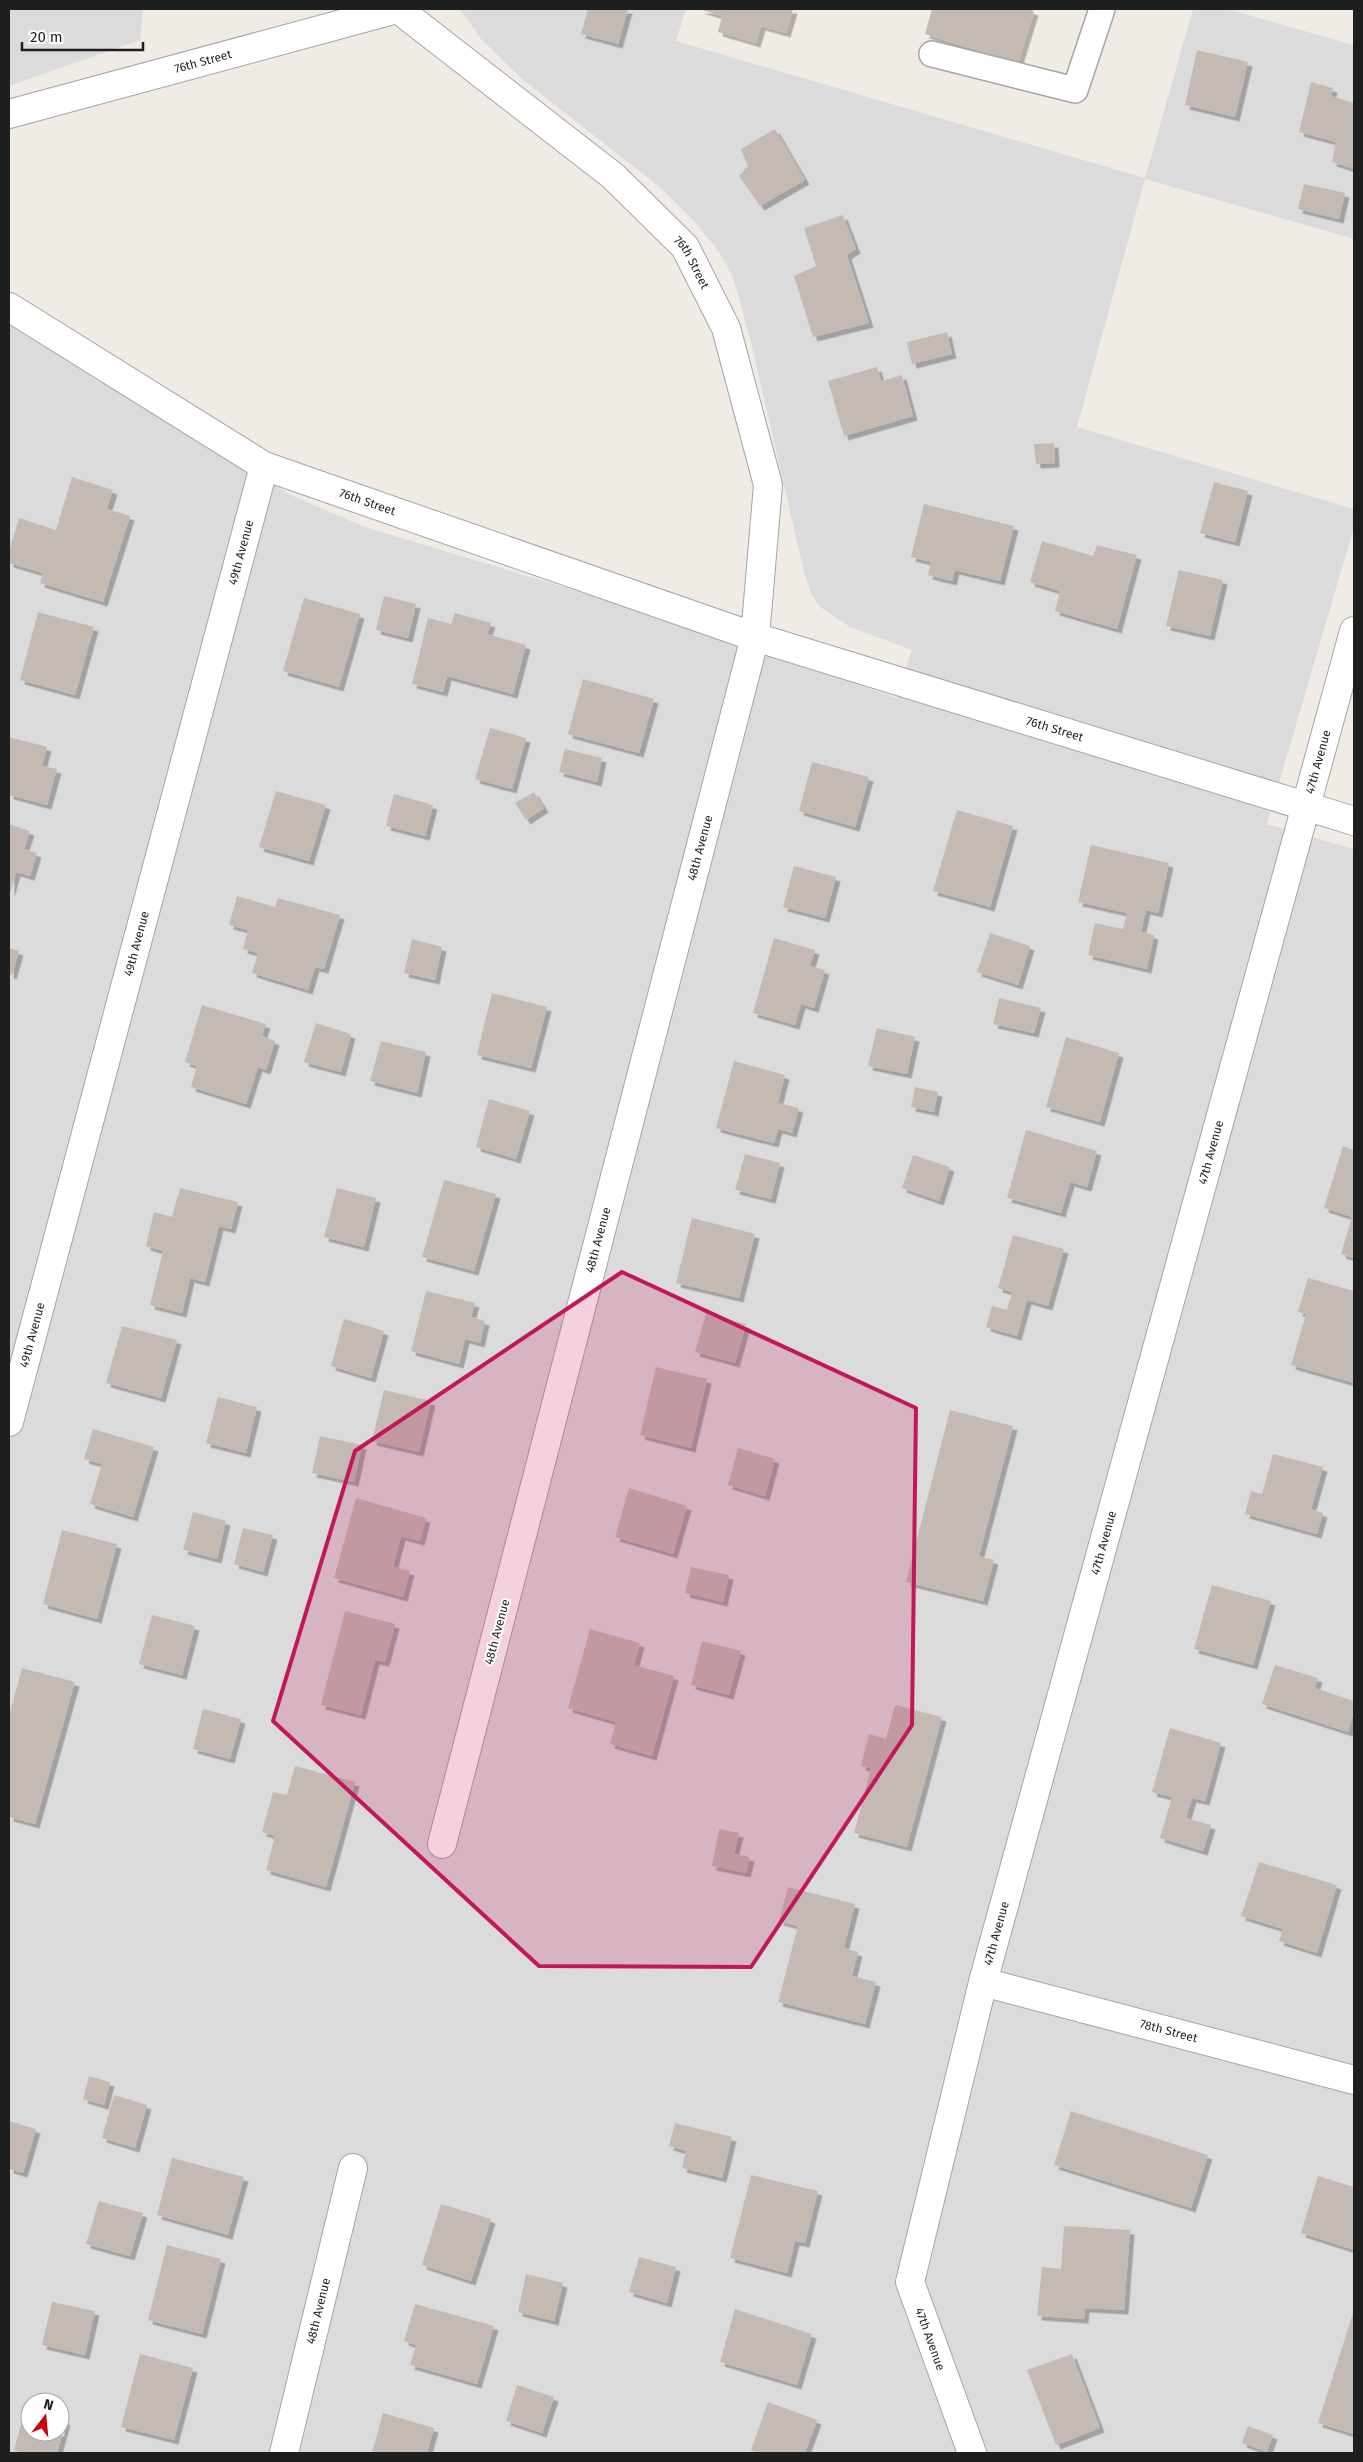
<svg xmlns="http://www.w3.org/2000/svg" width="1363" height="2462" font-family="'Fira Sans',sans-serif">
<defs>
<filter id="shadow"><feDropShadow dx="4.5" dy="4.5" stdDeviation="0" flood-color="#0004"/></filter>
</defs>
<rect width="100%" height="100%" fill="#f0ebe4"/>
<path fill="#dcdbdb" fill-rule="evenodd" d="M9,9H143L140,40L9,86Z
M460,9H686L676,41L1145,178L1193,9H1227L1354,45V239L1145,179L1077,427L1354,509V527L1267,824L1354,849V2453H9V324L198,441L295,497L365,527L716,633L896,698L912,650L850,627L820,607L811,593L804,572L751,342L733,277L719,252L695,222L662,189L522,79L481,39ZM30,2402H60V2432H30Z"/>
<path fill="#c4bab3" filter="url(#shadow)" d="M588,9H628L618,44L581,34Z
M699,9H793L786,33L761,26L756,43L718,32L722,16Z
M932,9H1027L1034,11L1018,63L925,34Z
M1197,50L1248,62L1235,117L1185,105Z
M1311,82L1333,88L1331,96L1354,103V169L1332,162L1336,142L1299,132Z
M775,129L805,180L760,206L739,176L748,166L741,149Z
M1304,184L1345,193L1339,219L1298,209Z
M843,215L856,249L847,255L869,323L813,337L794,276L816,266L804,228Z
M947,332L952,354L912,364L907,342Z
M877,367L881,381L902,375L913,416L844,436L828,381Z
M1054,443L1055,463L1036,464L1034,444Z
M72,477L113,490L107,509L130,516L103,602L40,583L43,573L9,563V552L19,518L56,530Z
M1214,482L1248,491L1235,542L1200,533Z
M924,504L1014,526L1000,581L955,570L952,581L928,575L931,562L911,557Z
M1042,541L1093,556L1097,545L1137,555L1117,629L1055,611L1060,591L1030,582Z
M1179,570L1223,580L1210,636L1166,626Z
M384,596L416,604L408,638L376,630Z
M304,598L360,614L339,687L283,671Z
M38,612L94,627L75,695L20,680Z
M455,613L491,623L487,634L526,645L513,694L447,676L443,692L412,684L428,618L451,624Z
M583,679L654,699L639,753L568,734Z
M490,728L526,738L512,789L475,779Z
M9,737L47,747L42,766L57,769L47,805L9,795Z
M565,749L602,758L597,782L559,772Z
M812,762L869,777L855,827L799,811Z
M276,791L326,805L309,861L259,847Z
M534,792L544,808L526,820L515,803Z
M394,794L433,805L425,836L386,826Z
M957,810L1013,826L990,907L933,891Z
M9,824L30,831L24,849L37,853L30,876L16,872L10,893Z
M1091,845L1169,863L1158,913L1146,910L1141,932L1154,935L1147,969L1088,955L1095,923L1123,929L1127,913L1078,902Z
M794,866L836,877L825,918L783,907Z
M237,896L275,907L278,898L340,915L324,969L315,967L308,990L252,973L258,953L243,949L248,930L229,925Z
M990,933L1030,946L1018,985L977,972Z
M774,938L815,950L810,966L825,970L814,1008L801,1004L795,1025L753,1013Z
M412,939L442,947L435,980L404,973Z
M9,948L19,951L12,975L9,974Z
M492,993L547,1007L531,1068L477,1055Z
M999,998L1041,1008L1034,1033L993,1024Z
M202,1005L266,1024L262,1036L275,1041L266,1070L258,1067L246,1104L191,1087L197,1066L185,1062Z
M316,1023L351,1034L341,1072L304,1062Z
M877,1028L915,1037L907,1074L868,1066Z
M1066,1037L1119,1053L1100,1122L1046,1107Z
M381,1041L426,1052L417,1093L370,1081Z
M734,1061L785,1075L778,1103L799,1108L792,1133L778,1129L774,1143L716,1128Z
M915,1087L938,1092L934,1112L911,1107Z
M489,1099L530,1111L516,1159L476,1147Z
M1026,1130L1097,1151L1087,1187L1070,1182L1061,1213L1007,1198Z
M1343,1146L1354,1150V1258L1341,1254L1352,1217L1324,1208Z
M745,1154L780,1163L771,1199L735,1190Z
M913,1155L950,1167L939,1201L902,1188Z
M444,1180L496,1194L474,1271L422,1257Z
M180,1188L238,1202L231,1229L219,1226L205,1282L190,1278L182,1313L150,1305L163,1251L146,1246L154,1212L172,1217Z
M337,1188L376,1198L364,1247L324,1237Z
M692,1218L755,1234L739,1298L676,1283Z
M1013,1235L1064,1249L1048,1306L1027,1300L1017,1336L986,1327L992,1306L1007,1310L1012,1292L998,1288Z
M1308,1278L1354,1291V1383L1291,1365L1306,1314L1298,1312Z
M426,1291L475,1303L471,1317L485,1321L480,1343L465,1339L459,1364L411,1351Z
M706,1313L746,1324L735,1363L695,1352Z
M344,1319L384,1331L371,1378L331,1366Z
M122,1326L177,1340L161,1398L106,1383Z
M656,1367L707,1379L691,1448L640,1435Z
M384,1390L431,1401L419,1452L372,1441Z
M218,1397L257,1407L246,1453L206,1443Z
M950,1410L1013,1426L979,1556L994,1560L983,1601L906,1582Z
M93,1429L154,1447L133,1517L90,1504L102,1464L84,1459Z
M320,1436L362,1445L354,1482L312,1473Z
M738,1448L775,1459L765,1496L728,1485Z
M1273,1454L1323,1467L1311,1509L1323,1513L1317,1534L1245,1514L1251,1491L1262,1494Z
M629,1488L687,1506L673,1554L615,1537Z
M356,1498L426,1518L420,1541L401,1536L393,1567L410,1571L403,1597L334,1578Z
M193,1512L226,1521L217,1559L183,1550Z
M243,1528L273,1535L263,1572L234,1564Z
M62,1530L117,1544L97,1619L43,1604Z
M691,1567L729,1575L723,1602L685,1593Z
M1212,1585L1271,1601L1253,1665L1194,1649Z
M345,1611L395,1624L385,1662L375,1660L361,1715L321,1705Z
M152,1615L195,1626L182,1675L139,1664Z
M590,1629L640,1643L634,1665L674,1676L652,1756L610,1744L616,1722L568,1708Z
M702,1641L741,1651L729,1695L691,1685Z
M1275,1665L1318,1678L1315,1688L1354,1701V1711L1348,1732L1262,1704Z
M22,1668L75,1682L35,1824L9,1817V1716Z
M895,1705L942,1717L907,1847L854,1833L871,1768L861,1766L869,1734L886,1739Z
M203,1709L241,1719L230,1759L193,1749Z
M1170,1728L1221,1743L1205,1801L1192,1798L1186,1818L1211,1825L1203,1851L1160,1838L1172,1797L1152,1792Z
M295,1766L355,1782L326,1887L266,1870L275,1836L262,1832L273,1792L287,1795Z
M719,1829L739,1833L734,1854L750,1857L746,1873L712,1866Z
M1259,1862L1337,1885L1317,1953L1279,1941L1283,1929L1241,1916Z
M788,1887L855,1904L844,1948L858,1952L852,1976L876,1982L865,2024L778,2002L798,1926L779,1921Z
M89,2076L110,2082L104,2105L83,2099Z
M114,2095L147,2105L135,2148L102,2138Z
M1071,2111L1208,2155L1191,2208L1054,2165Z
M9,2121L36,2129L23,2173L9,2169Z
M675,2123L732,2137L722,2178L682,2168L686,2151L669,2146Z
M172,2158L244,2177L228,2235L157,2215Z
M751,2175L818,2191L805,2243L795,2241L787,2273L730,2258Z
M1318,2176L1354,2187V2250L1301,2233Z
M99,2201L143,2213L130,2256L86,2244Z
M441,2204L491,2219L471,2281L422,2265Z
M1064,2226L1130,2230L1124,2310L1085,2308L1084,2319L1037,2316L1042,2267L1061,2269Z
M167,2245L221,2259L202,2334L148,2320Z
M639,2257L676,2267L667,2303L629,2292Z
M526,2274L563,2283L554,2321L518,2312Z
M52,2302L95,2311L85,2355L42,2345Z
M415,2304L494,2326L477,2384L410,2365L416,2345L404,2341Z
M735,2309L812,2334L797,2385L720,2362Z
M1354,2310V2434L1318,2423Z
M140,2354L193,2368L174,2440L121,2427Z
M1072,2354L1100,2428L1056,2445L1027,2370Z
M517,2385L554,2397L542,2433L506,2421Z
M768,2402L817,2420L805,2453H759L751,2450Z
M25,2409L30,2410V2432H60V2419L66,2421L57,2453H24L14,2450Z
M383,2413L434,2428L427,2453H372Z
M1248,2426L1273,2435L1267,2452L1242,2443Z"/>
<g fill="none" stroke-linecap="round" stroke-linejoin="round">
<g stroke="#a5a5a5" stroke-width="28">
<path id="lane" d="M932,54L1075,90L1102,9"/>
</g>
<g stroke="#a5a5a5" stroke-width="30">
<g id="street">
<path id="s1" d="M398,9L613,176L685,247L726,328L768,485L755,637L442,1844"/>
<path id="s2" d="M9,114L397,9"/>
<path id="s3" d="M9,307L264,466L755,637L1354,821"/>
<path id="s4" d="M9,1422L264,466"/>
<path id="s5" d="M983,1982L1354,2080"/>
<path id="s6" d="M284,2453L353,2168"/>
<path id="s7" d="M972,2453L910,2282L983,1982L1354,631"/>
</g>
</g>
<use href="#lane" stroke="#fff" stroke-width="25"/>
<use href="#street" stroke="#fff" stroke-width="28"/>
</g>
<path fill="#c2185b" fill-opacity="0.2" stroke="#c2185b" stroke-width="4" stroke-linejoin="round" d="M622,1272L916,1408L912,1725L751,1967L539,1966L273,1721L355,1451Z"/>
<g text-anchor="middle" stroke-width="4" stroke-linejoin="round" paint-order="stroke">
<g font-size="12" fill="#1e1e1e" stroke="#fff">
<text dy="4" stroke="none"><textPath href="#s2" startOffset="201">76th Street</textPath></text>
<text dy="4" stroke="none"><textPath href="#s1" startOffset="390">76th Street</textPath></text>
<text dy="4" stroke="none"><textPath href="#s3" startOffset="410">76th Street</textPath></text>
<text dy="4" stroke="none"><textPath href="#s4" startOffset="900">49th Avenue</textPath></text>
<text dy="4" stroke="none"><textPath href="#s3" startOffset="1134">76th Street</textPath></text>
<text dy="4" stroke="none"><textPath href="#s7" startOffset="1756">47th Avenue</textPath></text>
<text transform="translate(700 848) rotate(-75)" y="4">48th Avenue</text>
<text dy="4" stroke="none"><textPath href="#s4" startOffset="495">49th Avenue</textPath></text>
<text dy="4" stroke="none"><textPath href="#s7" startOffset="1351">47th Avenue</textPath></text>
<text transform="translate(598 1240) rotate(-75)" y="4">48th Avenue</text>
<text dy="4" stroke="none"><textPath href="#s4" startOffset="90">49th Avenue</textPath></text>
<text dy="4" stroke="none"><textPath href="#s7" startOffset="946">47th Avenue</textPath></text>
<text transform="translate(497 1632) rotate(-75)" y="4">48th Avenue</text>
<text dy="4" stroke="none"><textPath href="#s7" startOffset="541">47th Avenue</textPath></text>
<text dy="4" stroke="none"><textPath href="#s5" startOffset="192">78th Street</textPath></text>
<text dy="4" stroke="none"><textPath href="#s6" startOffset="146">48th Avenue</textPath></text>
<text transform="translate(930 2339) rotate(70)" y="4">47th Avenue</text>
</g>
</g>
<rect width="1363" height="2462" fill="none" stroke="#1e1e1e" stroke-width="20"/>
<g transform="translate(45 2417) rotate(16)"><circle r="24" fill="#ffffff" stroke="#a5a5a5"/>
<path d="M0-4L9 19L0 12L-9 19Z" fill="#cc000b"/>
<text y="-8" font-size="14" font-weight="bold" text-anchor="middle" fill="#1e1e1e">N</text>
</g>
<path d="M22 42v8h121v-8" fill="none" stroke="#1e1e1e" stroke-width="2.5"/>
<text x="30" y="42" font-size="15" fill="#1e1e1e" stroke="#ffffff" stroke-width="4" paint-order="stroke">20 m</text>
</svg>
